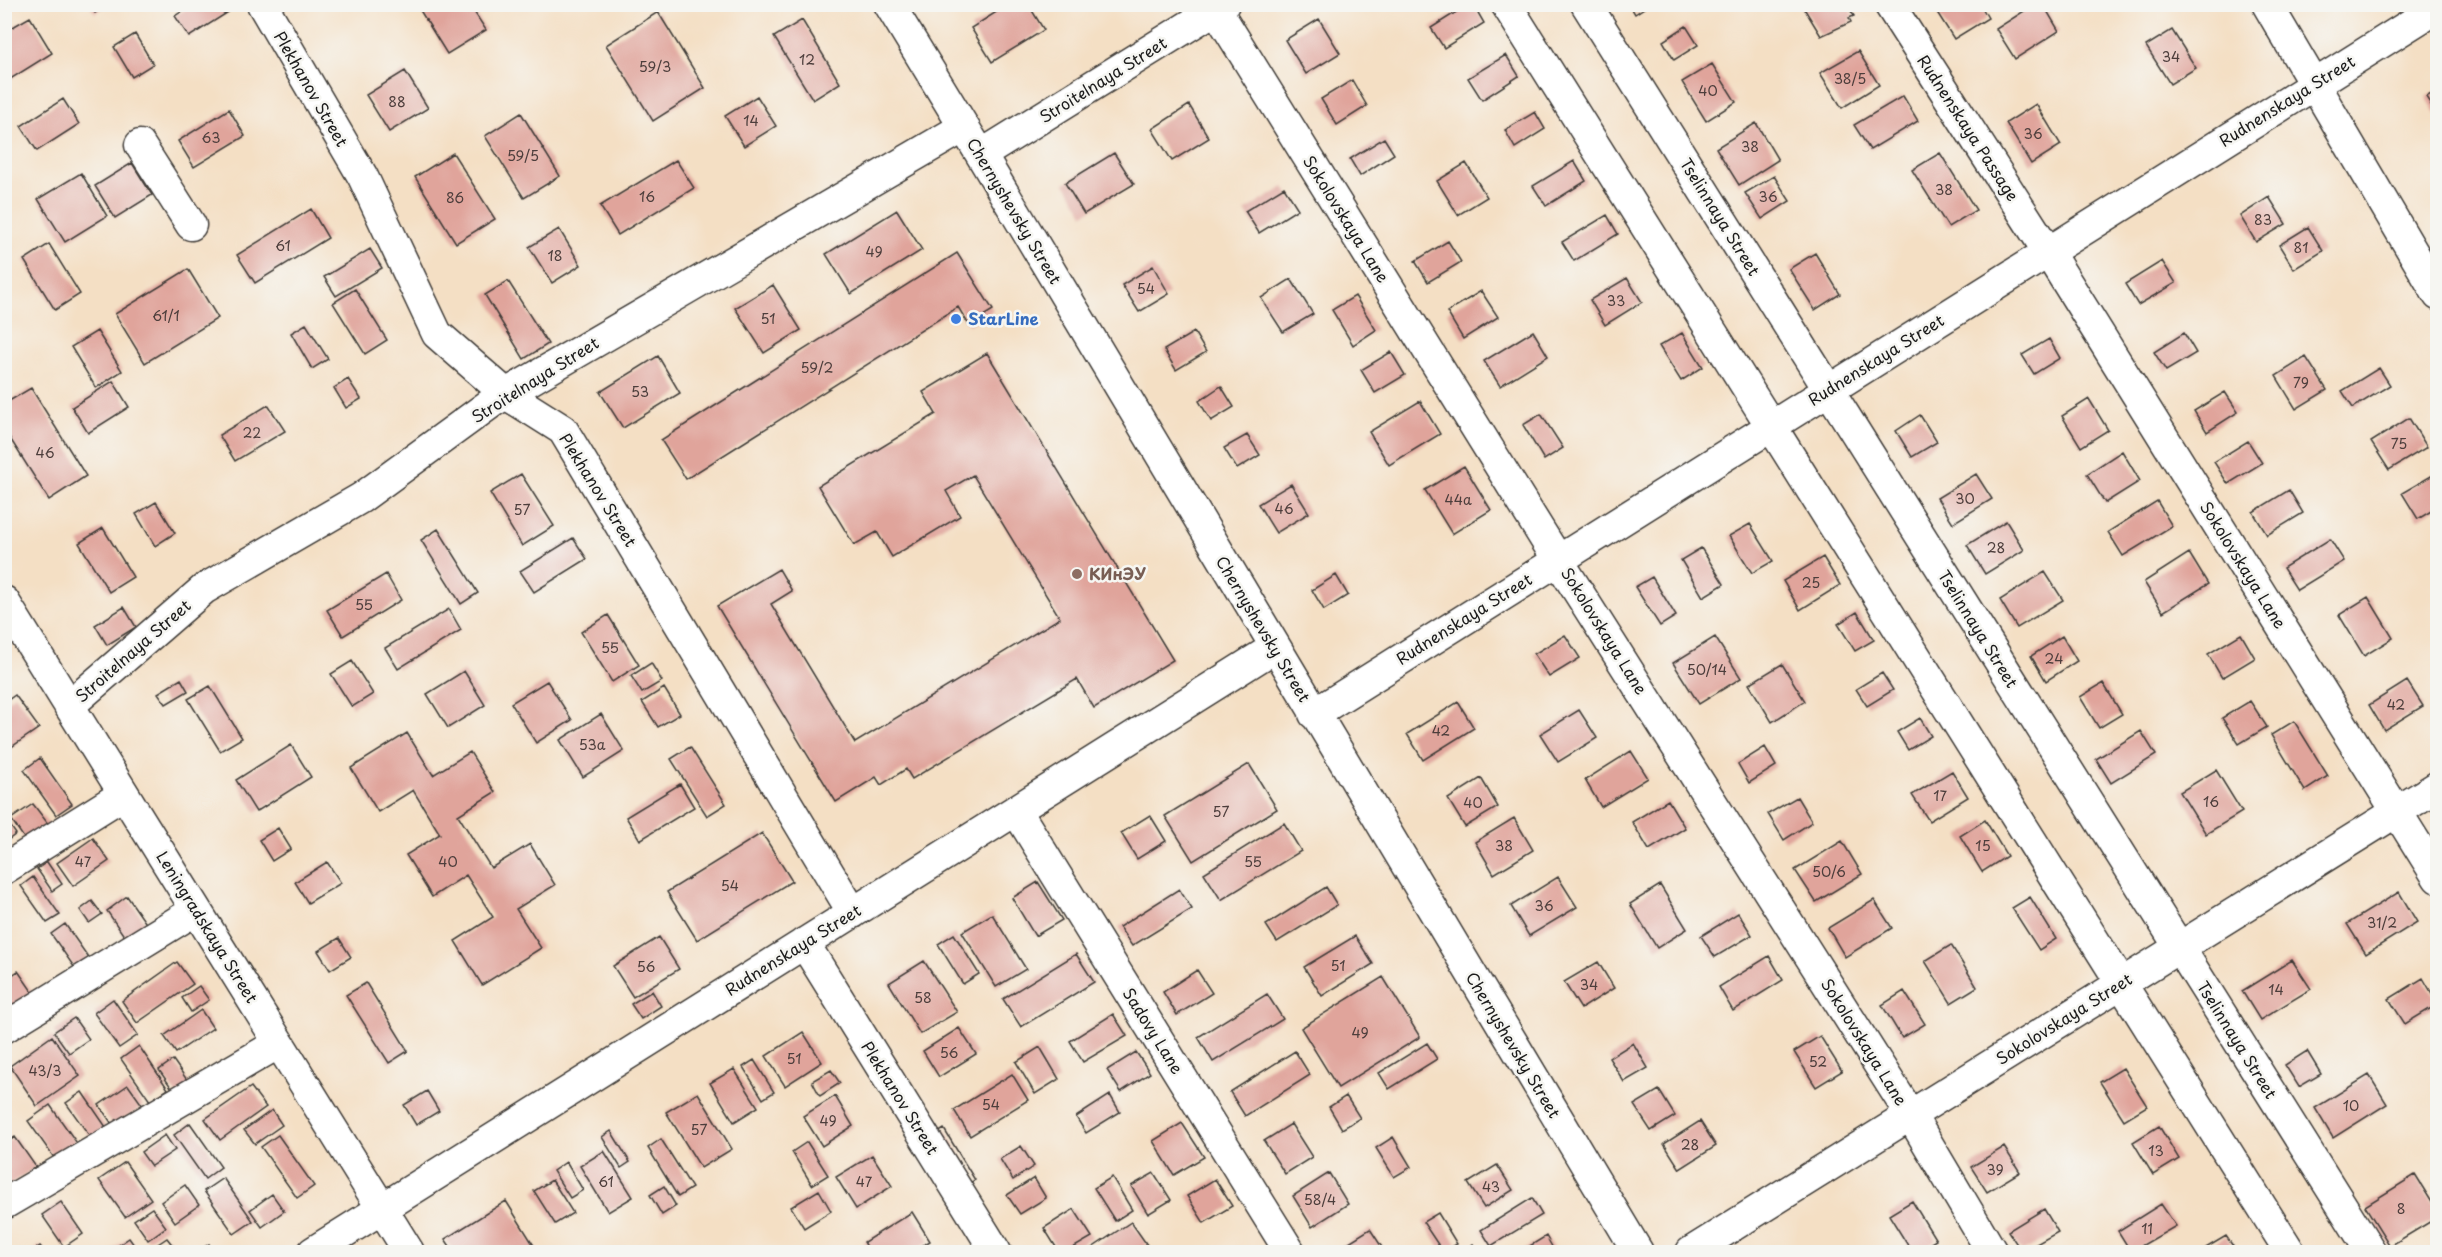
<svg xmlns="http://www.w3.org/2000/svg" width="2442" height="1257" font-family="'Playpen Sans',sans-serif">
<rect width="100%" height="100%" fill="#f6f6f2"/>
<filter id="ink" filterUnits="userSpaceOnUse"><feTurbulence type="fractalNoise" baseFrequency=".0167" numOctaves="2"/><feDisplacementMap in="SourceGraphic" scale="12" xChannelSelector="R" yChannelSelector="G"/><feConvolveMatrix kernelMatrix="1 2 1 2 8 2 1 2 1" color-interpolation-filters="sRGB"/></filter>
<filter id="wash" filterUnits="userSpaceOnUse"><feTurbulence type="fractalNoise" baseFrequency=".008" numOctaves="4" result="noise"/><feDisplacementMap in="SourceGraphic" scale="24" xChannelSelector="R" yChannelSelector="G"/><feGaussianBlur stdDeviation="1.35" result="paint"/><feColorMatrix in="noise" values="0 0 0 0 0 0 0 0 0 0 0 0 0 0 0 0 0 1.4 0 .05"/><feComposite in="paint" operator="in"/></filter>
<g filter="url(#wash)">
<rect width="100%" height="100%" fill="#f4dfc4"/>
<g id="blocks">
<path fill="#e0a49b" d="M89,4H109L95,13Z
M193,4H226L230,11L189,37L175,16Z
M421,4H469L486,30L447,54L418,7Z
M1009,4H1028L1044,30L992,62L971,28Z
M1469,4H1473L1484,23L1444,48L1431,28Z
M1629,4H1650L1635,14Z
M1935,4H1980L1988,18L1954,39L1933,6Z
M2035,4H2043L2059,31L2015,59L1996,29Z
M1802,5H1847L1854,16L1849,18L1851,22L1821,36Z
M658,12L705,88L653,121L606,45Z
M30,17L52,53L4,83V32Z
M1319,19L1340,53L1306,74L1285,40Z
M802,20L840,83L813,100L774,37Z
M1686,26L1698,45L1674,60L1663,41Z
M2172,30L2196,68L2170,84L2146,46Z
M135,34L153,64L132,77L114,47Z
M1858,51L1879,85L1842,108L1820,73Z
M1506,55L1519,76L1482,100L1468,78Z
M1712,64L1736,102L1706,121L1682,82Z
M405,71L428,108L389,132L366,95Z
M1352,80L1367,106L1337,125L1321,99Z
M2438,90V116L2426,97Z
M757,96L776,126L744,146L725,116Z
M1903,96L1918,121L1870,150L1854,125Z
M63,99L79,124L37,151L21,126Z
M2036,104L2061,145L2031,164L2006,123Z
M1189,105L1209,138L1172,161L1152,129Z
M229,109L245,136L194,167L178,141Z
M1535,112L1545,129L1515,148L1505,130Z
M521,113L560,176L524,198L485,136Z
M1756,123L1778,160L1739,185L1716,148Z
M1384,138L1394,154L1360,176L1350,159Z
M453,153L495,219L456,243L415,177Z
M1114,153L1134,184L1084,214L1065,183Z
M1940,153L1976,210L1948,227L1912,170Z
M676,160L694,188L618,235L600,206Z
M1574,161L1586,181L1546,206L1533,186Z
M132,163L152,195L115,218L95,186Z
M1466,163L1487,197L1458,215L1437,181Z
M81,173L107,216L65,242L38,199Z
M1774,176L1790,201L1762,219L1745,193Z
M1284,187L1298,209L1259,233L1245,211Z
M2269,197L2286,224L2256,242L2240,216Z
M311,209L328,238L255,283L237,255Z
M897,210L922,250L851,294L826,254Z
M1607,215L1618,234L1574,261L1562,242Z
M2308,227L2323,251L2294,269L2279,245Z
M559,229L581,265L552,283L529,247Z
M1448,241L1461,262L1428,282L1415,261Z
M49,244L80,294L55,310L24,260Z
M370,249L382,268L336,296L324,277Z
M957,253L993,310L969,325L958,307L686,479L661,440Z
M1815,253L1840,294L1815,310L1789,269Z
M2162,261L2176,283L2138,305L2125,284Z
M1153,266L1169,294L1139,312L1122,285Z
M188,269L218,318L145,363L115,314Z
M1627,278L1642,302L1605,325L1590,300Z
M1291,279L1313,314L1283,332L1261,298Z
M508,281L548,344L524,359L485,295Z
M773,285L801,330L764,353L735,308Z
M355,289L387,340L365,354L333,303Z
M1481,291L1498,317L1463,339L1447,312Z
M1355,296L1376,330L1353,345L1332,310Z
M306,324L328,359L312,369L291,333Z
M97,331L122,371L96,388L71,347Z
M1533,331L1548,356L1500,386L1484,361Z
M1194,332L1206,352L1176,370L1164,350Z
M1682,333L1703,367L1681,381L1659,346Z
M2184,333L2196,353L2166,371L2154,352Z
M2049,339L2060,358L2034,374L2022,355Z
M1391,352L1405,375L1375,393L1361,370Z
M987,353L1173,660L1094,708L1077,679L912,779L906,769L881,785L876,777L836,802L717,606L779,569L792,591L771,604L855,743L1060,618L973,475L946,491L960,516L892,557L877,532L854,545L818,486L936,414L923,392Z
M658,356L680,393L623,428L600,392Z
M2306,357L2327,390L2296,409L2276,376Z
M2379,368L2390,385L2353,408L2342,391Z
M348,379L361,399L346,408L334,388Z
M113,381L129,407L88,433L72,407Z
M1221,386L1234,407L1211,421L1199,401Z
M31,388L86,476L49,500L4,429V404Z
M2225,392L2238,412L2207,432L2194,411Z
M2089,399L2108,430L2081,447L2062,416Z
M1420,401L1440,434L1389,465L1369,432Z
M268,405L285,431L235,461L219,435Z
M1541,414L1563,448L1544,460L1523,425Z
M1920,415L1937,442L1912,457L1896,431Z
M2409,418L2427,447L2389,470L2371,442Z
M1247,435L1260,455L1237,469L1224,448Z
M2248,441L2262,463L2228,484L2214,462Z
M2122,451L2140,481L2105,503L2087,474Z
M1464,466L1491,510L1452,534L1425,490Z
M2438,472V507L2418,519L2402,493Z
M521,474L554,526L522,546L490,493Z
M1976,474L1992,499L1953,523L1937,498Z
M1291,484L1309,513L1276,533L1258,504Z
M2289,490L2303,513L2267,535L2253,512Z
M2157,501L2172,526L2123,556L2108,532Z
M156,502L175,533L155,546L136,514Z
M2006,521L2024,550L1985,574L1967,545Z
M1750,524L1773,561L1752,573L1729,536Z
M103,528L133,577L109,592L79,543Z
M438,529L478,593L461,604L421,540Z
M573,538L587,559L534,592L520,571Z
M2330,539L2344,561L2297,590L2283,568Z
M1701,548L1724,584L1703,597L1681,560Z
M2189,553L2208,584L2163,612L2144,582Z
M1823,557L1840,585L1800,610L1783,581Z
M2045,572L2063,600L2017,628L2000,600Z
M386,574L401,600L343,636L327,610Z
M1336,575L1348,595L1324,610L1312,590Z
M1652,577L1676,616L1660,626L1635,587Z
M2368,597L2393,638L2364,656L2339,615Z
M124,607L136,627L107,645L95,625Z
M449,609L461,630L398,669L385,648Z
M1857,612L1874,640L1855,651L1838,624Z
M608,615L639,665L612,682L581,632Z
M2241,634L2255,658L2222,678L2208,654Z
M1565,635L1580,658L1549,677L1534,654Z
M2062,636L2077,661L2046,681L2031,656Z
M1715,637L1741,678L1699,704L1673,663Z
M352,661L373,694L352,707L331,674Z
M651,663L662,681L642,693L631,676Z
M1782,664L1805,701L1772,722L1749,684Z
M464,671L485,705L448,728L427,694Z
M1882,673L1893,690L1867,706L1856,689Z
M181,679L188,691L166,704L158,693Z
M547,681L572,720L536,743L511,703Z
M2407,681L2423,706L2384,730L2369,705Z
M2103,683L2122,714L2099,728L2080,697Z
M210,686L242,738L220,751L188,699Z
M664,688L680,714L658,727L642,702Z
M15,695L39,728L4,752V703Z
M2250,701L2267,727L2239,744L2222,718Z
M1458,702L1474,728L1423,760L1407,734Z
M1579,710L1597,738L1558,762L1540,734Z
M601,714L624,751L583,777L560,740Z
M1920,718L1931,736L1908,750L1897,732Z
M2294,721L2328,776L2305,791L2271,735Z
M2141,731L2156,755L2111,783L2096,759Z
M407,733L433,775L470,752L495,792L458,815L491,868L530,844L555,885L516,909L541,948L482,985L455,941L493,917L466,875L432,897L406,855L440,834L413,790L378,812L351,768Z
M291,745L311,777L256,812L236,780Z
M690,747L726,804L707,816L671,759Z
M1765,747L1776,766L1749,783L1738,764Z
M1631,751L1648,778L1601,807L1585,780Z
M40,758L72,804L56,815L24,770Z
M1249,764L1277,809L1193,861L1165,816Z
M2216,770L2242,812L2206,834L2180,792Z
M1952,771L1968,797L1929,821L1912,795Z
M1481,778L1498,807L1465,827L1448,799Z
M680,784L694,807L640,840L626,817Z
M1797,797L1812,822L1784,840L1768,814Z
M1668,800L1685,828L1649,850L1632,822Z
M33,804L49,825L26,841L11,819Z
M1150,815L1166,841L1137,859L1121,833Z
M4,817L16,834L4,843Z
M1514,818L1533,850L1494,874L1475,842Z
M1985,820L2007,856L1982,872L1960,836Z
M1284,823L1301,851L1221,900L1204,873Z
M278,828L291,849L272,861L259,840Z
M762,833L792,881L697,940L667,892Z
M93,838L109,861L73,886L57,863Z
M1842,841L1862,874L1816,902L1795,870Z
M47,862L62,884L52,891L37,869Z
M327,862L341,883L308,903L295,882Z
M33,877L60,915L47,923L21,886Z
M1558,877L1577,907L1529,936L1511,906Z
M1038,882L1062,920L1035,936L1012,898Z
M1660,885L1687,929L1657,948L1630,904Z
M1326,887L1337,905L1277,942L1266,925Z
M1179,889L1192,909L1132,946L1119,927Z
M2399,892L2417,922L2366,954L2347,924Z
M127,896L152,932L131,946L107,911Z
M2030,897L2056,939L2039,950L2012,908Z
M1874,900L1892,928L1845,957L1828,928Z
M92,901L102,914L89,923L80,910Z
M1738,913L1752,935L1715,957L1701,936Z
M992,914L1026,969L996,987L962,932Z
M65,924L93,964L79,974L51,934Z
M954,934L979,974L963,984L938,944Z
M1355,936L1373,964L1322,996L1304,967Z
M659,937L679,969L633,997L613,966Z
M339,938L351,957L330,970L318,951Z
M1951,945L1977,987L1951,1003L1925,961Z
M1076,954L1094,982L1021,1027L1003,999Z
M1769,956L1783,980L1733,1011L1719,987Z
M2292,960L2311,989L2260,1020L2242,991Z
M924,961L957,1012L920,1034L889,983Z
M177,962L193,984L137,1023L122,1001Z
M1598,962L1614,988L1581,1009L1564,982Z
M1197,970L1212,993L1177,1015L1163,992Z
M18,971L36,997L15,1012L4,998V981Z
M1383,977L1420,1037L1338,1088L1301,1028Z
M2423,978L2438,1004L2405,1024L2389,999Z
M366,983L408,1051L389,1063L346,995Z
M199,986L209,1000L191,1012L182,998Z
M652,991L661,1006L641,1019L631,1004Z
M1904,991L1925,1024L1902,1038L1882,1005Z
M1267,994L1283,1019L1213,1062L1198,1037Z
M113,999L138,1035L119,1048L94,1013Z
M201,1010L213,1028L176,1053L164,1036Z
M1113,1014L1127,1036L1083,1062L1070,1041Z
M74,1018L89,1039L69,1053L54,1032Z
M959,1028L976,1054L939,1077L923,1051Z
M803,1032L822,1062L785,1086L766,1056Z
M52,1036L80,1076L37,1106L10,1066Z
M1820,1036L1842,1071L1816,1087L1794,1052Z
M1427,1043L1437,1059L1389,1089L1379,1073Z
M1633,1043L1648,1068L1624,1082L1609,1058Z
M139,1046L168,1089L150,1101L121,1059Z
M1040,1047L1059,1079L1035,1094L1016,1062Z
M1295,1051L1310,1075L1245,1116L1230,1092Z
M2307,1051L2321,1074L2299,1087L2285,1065Z
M1136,1052L1150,1073L1121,1092L1107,1070Z
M173,1060L192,1087L178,1097L159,1070Z
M754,1060L774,1092L763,1099L743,1067Z
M2123,1068L2147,1106L2124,1120L2100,1082Z
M734,1069L758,1107L734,1122L710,1083Z
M831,1070L840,1083L820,1096L812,1081Z
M1012,1074L1028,1100L970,1136L954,1110Z
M2369,1075L2387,1104L2333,1138L2315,1108Z
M128,1085L143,1106L114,1127L99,1105Z
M251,1087L266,1107L220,1140L205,1119Z
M1659,1090L1675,1116L1651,1131L1634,1105Z
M427,1091L439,1111L416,1125L404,1105Z
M82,1092L106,1127L91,1138L66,1103Z
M698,1093L732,1149L701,1168L666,1112Z
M1110,1095L1120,1112L1086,1133L1076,1117Z
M835,1096L853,1126L822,1146L803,1116Z
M1346,1096L1360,1118L1342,1129L1329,1107Z
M50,1105L79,1146L57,1162L28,1121Z
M272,1110L282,1125L255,1144L244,1130Z
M1700,1121L1716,1146L1680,1169L1664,1144Z
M190,1123L221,1167L205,1179L174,1135Z
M1182,1123L1204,1157L1174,1175L1153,1141Z
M1291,1124L1312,1157L1285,1174L1264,1141Z
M2159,1126L2179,1159L2153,1175L2133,1142Z
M944,1129L975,1180L961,1188L930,1138Z
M611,1131L630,1162L621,1168L602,1137Z
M165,1135L175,1150L151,1166L141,1152Z
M278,1135L314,1186L297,1198L261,1147Z
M15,1137L36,1167L9,1185L4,1178V1144Z
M1393,1137L1411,1167L1394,1177L1376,1148Z
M661,1139L692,1188L678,1197L648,1148Z
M807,1142L828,1175L812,1185L792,1152Z
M1021,1146L1034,1166L1013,1180L1000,1159Z
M2004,1147L2020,1172L1987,1192L1971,1167Z
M604,1151L633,1197L608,1212L580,1166Z
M872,1155L892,1186L856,1209L836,1177Z
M125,1162L151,1199L125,1217L99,1180Z
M566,1162L583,1190L570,1198L553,1171Z
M1497,1165L1513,1190L1484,1208L1468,1183Z
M1154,1173L1171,1200L1148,1214L1131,1186Z
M1329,1173L1348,1204L1312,1227L1293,1196Z
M2415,1175L2438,1212V1217L2390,1246L2365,1206Z
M1112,1177L1132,1210L1115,1221L1094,1188Z
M223,1178L253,1221L234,1234L204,1191Z
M1034,1178L1046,1198L1020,1214L1007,1195Z
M1215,1179L1232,1206L1204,1223L1187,1196Z
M552,1180L573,1213L555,1224L534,1191Z
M185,1185L199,1205L175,1222L161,1202Z
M664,1186L676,1206L662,1215L650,1195Z
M819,1190L831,1211L804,1228L791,1207Z
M272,1194L284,1211L262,1227L250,1210Z
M1532,1198L1542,1215L1491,1246L1481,1230Z
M506,1201L538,1252H454L445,1239Z
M1912,1201L1936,1240L1916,1252H1912L1889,1215Z
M61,1202L83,1234L64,1247L42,1215Z
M2161,1204L2176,1226L2131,1252L2118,1231Z
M152,1208L166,1227L148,1240L134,1220Z
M1074,1209L1092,1237L1066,1252H1059L1044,1228Z
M2044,1209L2058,1232L2022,1252L2008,1231Z
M912,1212L930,1241L912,1252H870L864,1242Z
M1438,1213L1457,1244L1443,1252L1423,1222Z
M1131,1222L1152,1252H1086Z
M1370,1229L1385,1252H1333Z
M1546,1236L1555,1252H1520Z
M2226,1236L2237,1252H2199Z
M129,1238L139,1252H109Z
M167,1238L178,1252H156L152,1248Z
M209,1244L214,1252H196Z
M1473,1244L1478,1252H1460Z
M40,1246L45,1252H31Z
M938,1246L942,1252H926Z"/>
</g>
</g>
<g filter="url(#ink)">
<use href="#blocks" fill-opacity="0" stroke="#3c3935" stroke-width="1.5"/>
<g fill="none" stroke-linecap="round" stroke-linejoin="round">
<g stroke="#3c3935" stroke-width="33">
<path id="minor" d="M262,4L363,177L437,334L506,394L563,430L853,913
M889,4L981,155L1638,1252
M1506,4L2290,1252
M1586,4L2371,1252
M1889,4L2048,252L2438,878
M2267,4L2438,295
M1216,9L1558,560L1910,1114L1992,1252
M140,145L191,225
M981,155L1224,4
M4,601L409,1252
M69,706L204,589L361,498L494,401L964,127
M1314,714L2438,7
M1016,810L1290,1252
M4,869L124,794
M804,943L996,1252
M4,1028L196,910
M4,1204L279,1043
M313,1252L1274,648
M1691,1252L2438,786"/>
</g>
<use href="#minor" stroke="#fff" stroke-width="30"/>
</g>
</g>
<circle fill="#3f7fe0" stroke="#f6f6f2" stroke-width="2" cx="956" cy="319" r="6"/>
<circle fill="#8d6e63" stroke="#f6f6f2" stroke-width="2" cx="1077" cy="574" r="6"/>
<g text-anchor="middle" stroke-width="5" stroke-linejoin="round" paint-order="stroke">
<g font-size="14" fill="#4d3e3c">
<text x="2171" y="62">34</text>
<text x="807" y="65">12</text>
<text x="655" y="72">59/3</text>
<text x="1850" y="84">38/5</text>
<text x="1708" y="96">40</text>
<text x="397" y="107">88</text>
<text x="751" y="126">14</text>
<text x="2033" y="139">36</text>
<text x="211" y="143">63</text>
<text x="1750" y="152">38</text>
<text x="523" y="161">59/5</text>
<text x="1944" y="195">38</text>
<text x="647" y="202">16</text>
<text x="1768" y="202">36</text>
<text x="455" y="203">86</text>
<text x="2263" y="225">83</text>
<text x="283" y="251">61</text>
<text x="2301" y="253">81</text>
<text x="874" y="257">49</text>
<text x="555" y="261">18</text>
<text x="1146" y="294">54</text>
<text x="1616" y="306">33</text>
<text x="166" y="321">61/1</text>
<text x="768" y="324">51</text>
<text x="817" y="373">59/2</text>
<text x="2301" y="388">79</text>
<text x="640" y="397">53</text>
<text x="252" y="438">22</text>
<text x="2399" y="449">75</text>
<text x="45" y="458">46</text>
<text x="1965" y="504">30</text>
<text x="1458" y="505">44а</text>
<text x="1284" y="514">46</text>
<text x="522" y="515">57</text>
<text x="1996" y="553">28</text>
<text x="1811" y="588">25</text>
<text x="364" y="610">55</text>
<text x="610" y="653">55</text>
<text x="2054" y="664">24</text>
<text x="1707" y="675">50/14</text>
<text x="2396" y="710">42</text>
<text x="1441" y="736">42</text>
<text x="592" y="750">53а</text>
<text x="1940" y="801">17</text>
<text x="2211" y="807">16</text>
<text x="1473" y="808">40</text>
<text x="1221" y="817">57</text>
<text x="1504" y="851">38</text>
<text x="1983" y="851">15</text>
<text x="83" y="867">47</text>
<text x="448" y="867">40</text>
<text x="1253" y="867">55</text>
<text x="1829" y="877">50/6</text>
<text x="730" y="891">54</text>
<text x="1544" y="911">36</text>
<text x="2382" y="928">31/2</text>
<text x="1338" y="971">51</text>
<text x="646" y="972">56</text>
<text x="1589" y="990">34</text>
<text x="2276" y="995">14</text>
<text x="923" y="1003">58</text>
<text x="1360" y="1038">49</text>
<text x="949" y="1058">56</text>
<text x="794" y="1064">51</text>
<text x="1818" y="1067">52</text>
<text x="45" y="1076">43/3</text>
<text x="991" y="1110">54</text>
<text x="2351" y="1111">10</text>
<text x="828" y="1126">49</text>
<text x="699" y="1135">57</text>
<text x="1690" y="1150">28</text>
<text x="2156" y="1156">13</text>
<text x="1995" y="1175">39</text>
<text x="606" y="1187">61</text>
<text x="864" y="1187">47</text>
<text x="1491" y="1192">43</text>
<text x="1320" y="1205">58/4</text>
<text x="2401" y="1214">8</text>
<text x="2147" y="1234">11</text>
</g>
<g font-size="16" fill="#1c1c1c" stroke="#f6f6f2">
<text transform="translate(1103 80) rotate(-32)" y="6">Stroitelnaya Street</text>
<text transform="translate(311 89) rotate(60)" y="6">Plekhanov Street</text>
<text transform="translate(2287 101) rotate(-32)" y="6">Rudnenskaya Street</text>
<text transform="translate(1968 128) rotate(57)" y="6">Rudnenskaya Passage</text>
<text transform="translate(1014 211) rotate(59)" y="6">Chernyshevsky Street</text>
<text transform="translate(1720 217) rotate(58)" y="6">Tselinnaya Street</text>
<text transform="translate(1346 219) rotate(58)" y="6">Sokolovskaya Lane</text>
<text transform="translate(1876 360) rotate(-32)" y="6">Rudnenskaya Street</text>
<text transform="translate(535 380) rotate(-32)" y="6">Stroitelnaya Street</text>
<text transform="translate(598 490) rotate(58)" y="6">Plekhanov Street</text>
<text transform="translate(2243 565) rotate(58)" y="6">Sokolovskaya Lane</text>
<text transform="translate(1464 619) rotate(-32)" y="6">Rudnenskaya Street</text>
<text transform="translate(1263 629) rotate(59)" y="6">Chernyshevsky Street</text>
<text transform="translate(1978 629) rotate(58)" y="6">Tselinnaya Street</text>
<text transform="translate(1604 631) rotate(58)" y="6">Sokolovskaya Lane</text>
<text transform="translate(133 651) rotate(-41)" y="6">Stroitelnaya Street</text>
<text transform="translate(207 927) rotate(58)" y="6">Leningradskaya Street</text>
<text transform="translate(793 950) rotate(-32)" y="6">Rudnenskaya Street</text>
<text transform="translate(2064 1019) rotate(-32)" y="6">Sokolovskaya Street</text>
<text transform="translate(1153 1031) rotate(58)" y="6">Sadovy Lane</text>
<text transform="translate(2237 1040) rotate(58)" y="6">Tselinnaya Street</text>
<text transform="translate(1864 1042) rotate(58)" y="6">Sokolovskaya Lane</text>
<text transform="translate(1513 1045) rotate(59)" y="6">Chernyshevsky Street</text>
<text transform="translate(900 1098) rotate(58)" y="6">Plekhanov Street</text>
</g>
<g font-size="16" font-weight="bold" fill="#366cbe" stroke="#f6f6f2" text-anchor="start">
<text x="968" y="325">StarLine</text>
</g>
<g font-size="16" font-weight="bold" fill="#785e54" stroke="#f6f6f2" text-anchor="start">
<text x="1089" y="580">КИнЭУ</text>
</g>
</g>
<rect width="2442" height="1257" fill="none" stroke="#f6f6f2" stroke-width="24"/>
</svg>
